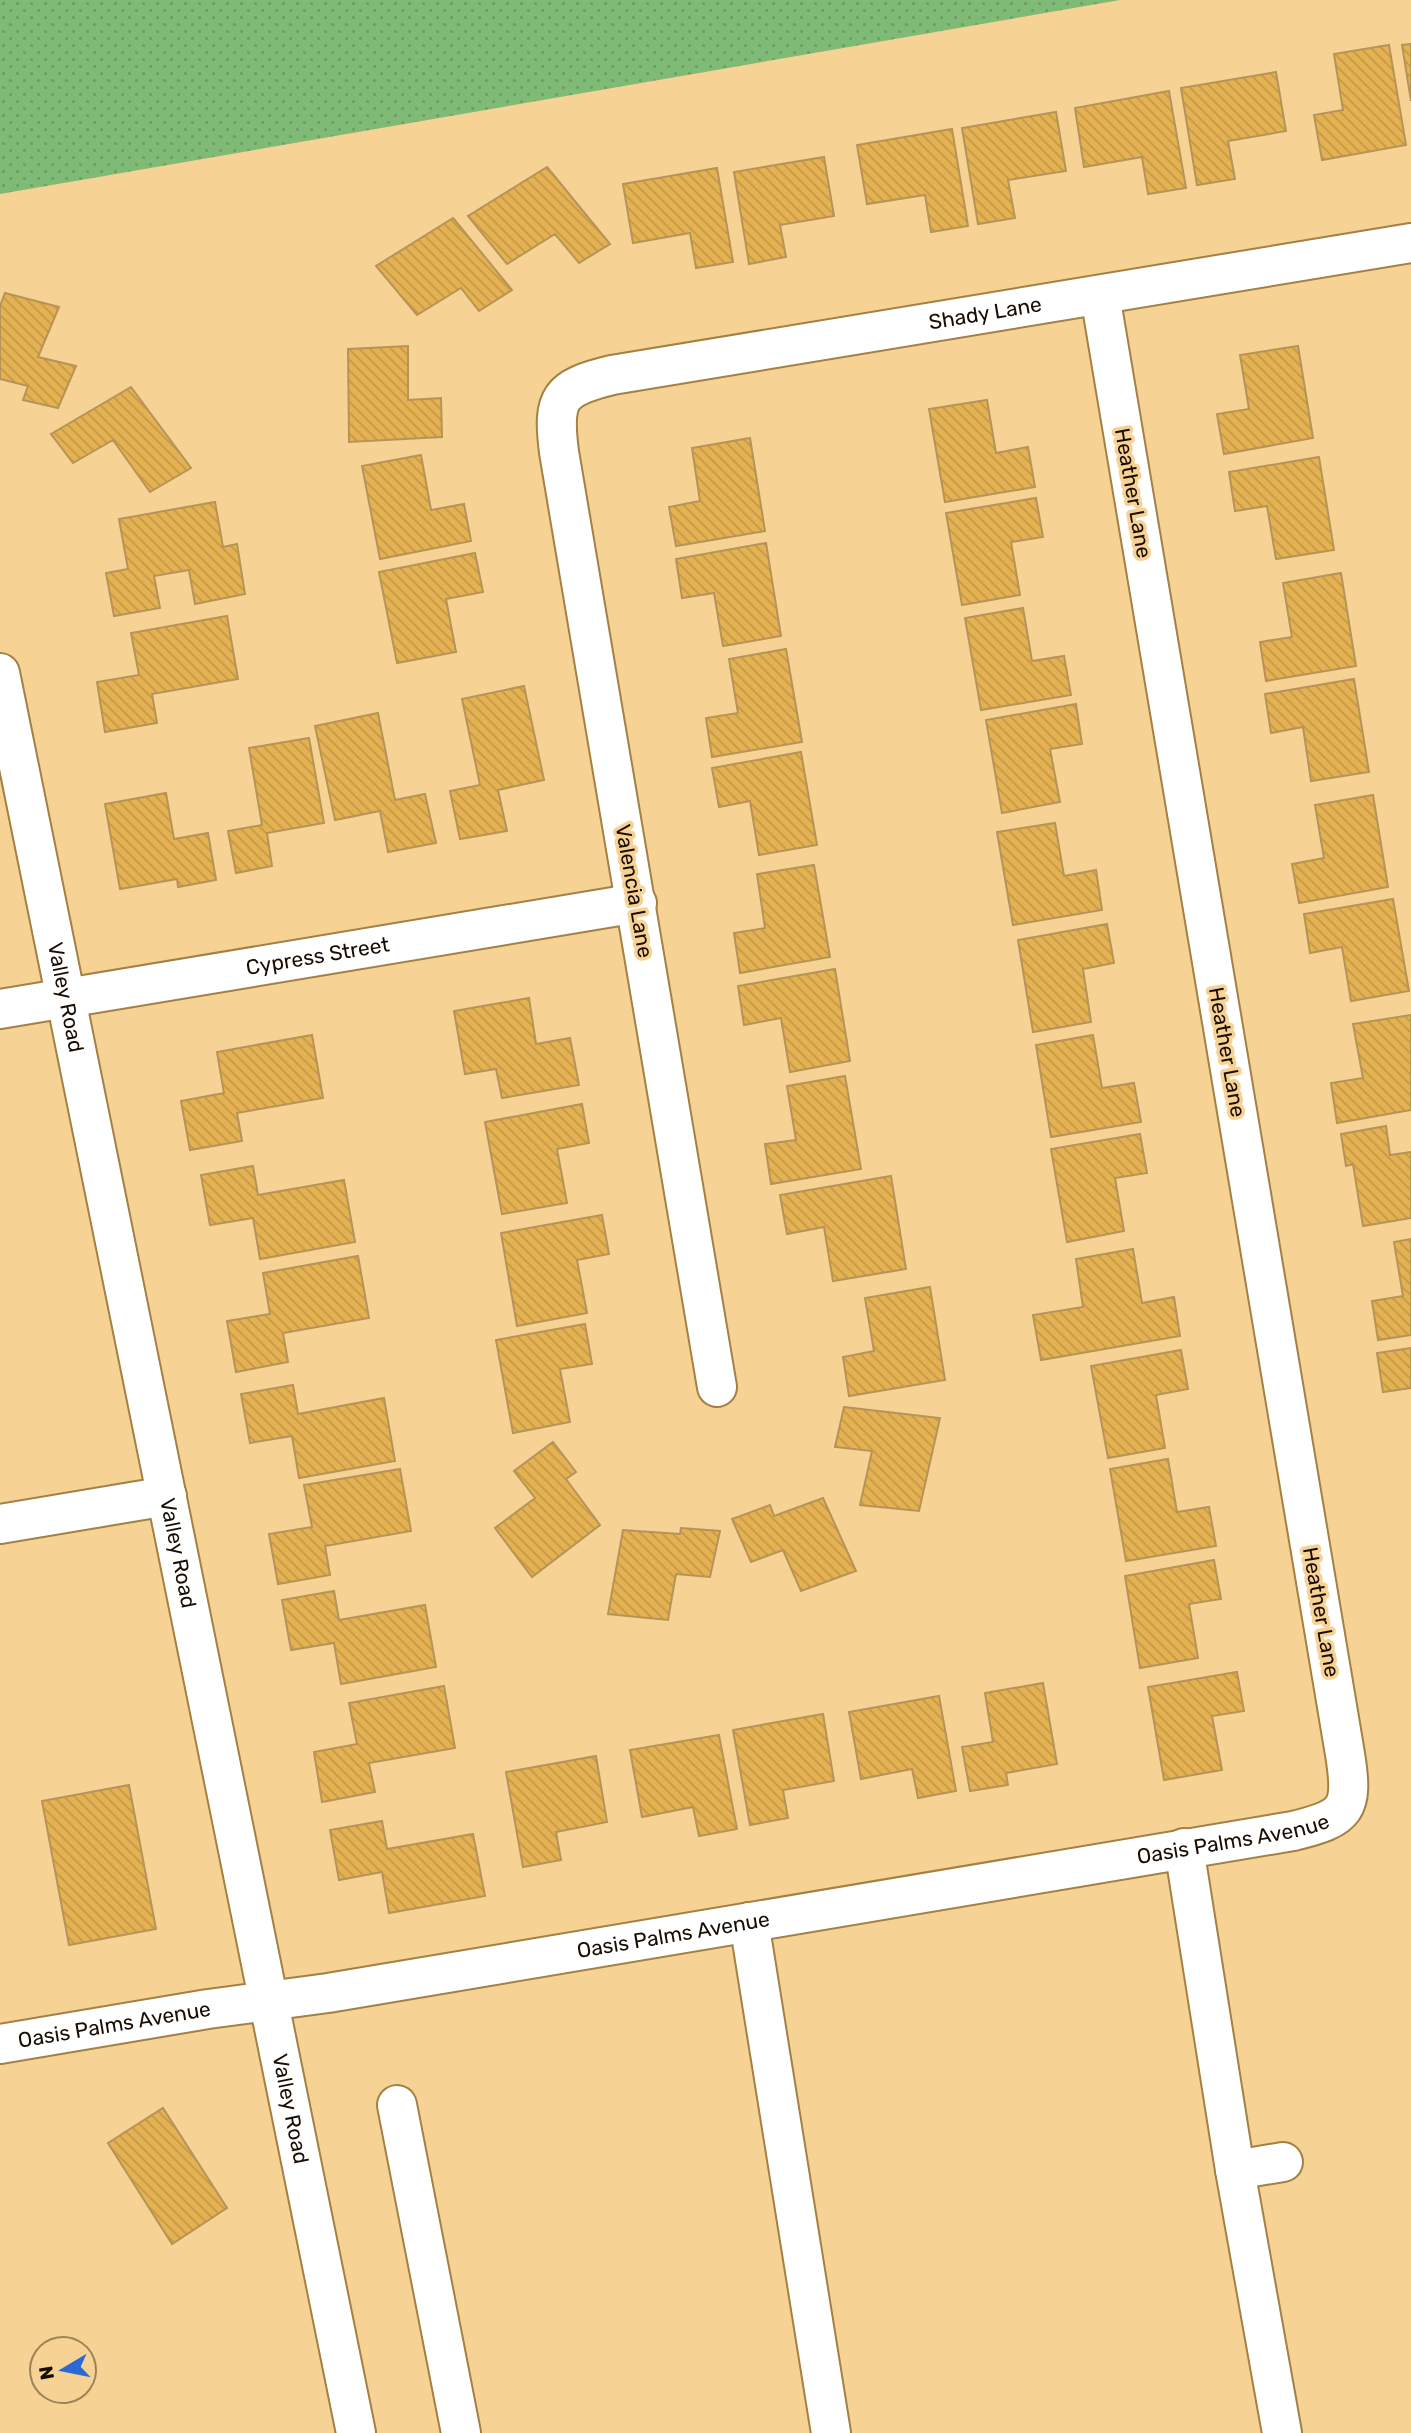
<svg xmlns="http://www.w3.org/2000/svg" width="1411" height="2433" font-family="Rubik,sans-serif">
<defs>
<pattern id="grass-dots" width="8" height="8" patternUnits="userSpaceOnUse" patternTransform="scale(1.75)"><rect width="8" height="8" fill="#7fba76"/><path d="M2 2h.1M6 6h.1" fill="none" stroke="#6d9f64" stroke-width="1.8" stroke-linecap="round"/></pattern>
<pattern id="building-back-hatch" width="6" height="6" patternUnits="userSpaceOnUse" patternTransform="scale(1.75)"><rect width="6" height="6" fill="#e4b252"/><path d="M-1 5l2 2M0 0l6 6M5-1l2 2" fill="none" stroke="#c39846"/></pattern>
</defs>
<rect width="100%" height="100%" fill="#f6d294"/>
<path fill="url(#grass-dots)" d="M0,0H1120L0,194Z"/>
<path fill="url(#building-back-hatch)" stroke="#b69457" stroke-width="2" d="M1411,44V101L1402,45Z
M1389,45L1406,145L1322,160L1314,115L1343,110L1334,54Z
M1276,72L1286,131L1228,141L1235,179L1197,185L1181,88Z
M1169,91L1186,188L1148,194L1142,157L1084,167L1075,108Z
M1056,112L1066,171L1008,180L1015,218L978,224L962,128Z
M952,129L968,226L931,232L925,195L867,204L857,145Z
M824,157L834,216L780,225L786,257L749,264L734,172Z
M547,167L610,244L579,263L555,234L507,264L468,216Z
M717,168L733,262L696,268L690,233L633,243L623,184Z
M453,218L512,290L479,311L461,288L417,315L376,266Z
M5,293L59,307L38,357L76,366L58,408L23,400L28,386L0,379V306Z
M408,346V400L441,398L442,437L349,442L348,349Z
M1298,346L1313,438L1224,454L1217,414L1249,409L1240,355Z
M131,387L191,468L150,492L113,440L73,463L51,434Z
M987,400L996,453L1028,447L1035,487L945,502L929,409Z
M750,438L765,531L676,546L669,507L700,501L692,448Z
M421,455L431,510L464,504L471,541L380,559L362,466Z
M1319,457L1334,550L1276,559L1267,506L1235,511L1229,472Z
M1036,498L1043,537L1011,542L1020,595L962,605L946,513Z
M215,502L223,547L237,544L245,594L195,604L189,570L154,576L160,608L114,616L106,573L128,569L119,519Z
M766,543L781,636L723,646L714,593L682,598L676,559Z
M475,553L483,592L446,599L456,652L397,663L379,572Z
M1341,573L1356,666L1266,681L1260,642L1292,637L1283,583Z
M1023,608L1032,661L1064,656L1071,695L981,710L965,618Z
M227,616L238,679L152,694L157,723L105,732L97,682L139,675L131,633Z
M786,649L802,742L712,757L706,718L738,713L729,659Z
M1354,679L1369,772L1311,781L1303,727L1271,733L1265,694Z
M524,686L544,780L498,790L507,831L460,839L450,791L480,785L462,699Z
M1076,704L1082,744L1050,749L1060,802L1002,813L986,720Z
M378,713L395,800L425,794L436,843L388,852L380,811L335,820L315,726Z
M309,738L324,823L267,833L272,866L236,873L228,831L262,825L249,748Z
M801,752L817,845L759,855L750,801L719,807L712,768Z
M166,793L174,839L208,833L216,880L178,887L177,879L120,889L105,804Z
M1373,795L1388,887L1299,903L1292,864L1324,858L1315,805Z
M1055,823L1064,876L1096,870L1102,910L1013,925L997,832Z
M814,865L830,957L740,973L734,933L765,928L757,874Z
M1393,899L1409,991L1351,1001L1342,947L1310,953L1304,914Z
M1107,924L1114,963L1083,969L1091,1022L1033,1032L1018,940Z
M835,969L850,1061L790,1072L781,1018L744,1025L738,986Z
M529,998L536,1044L570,1038L579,1085L502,1098L496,1069L465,1074L454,1011Z
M1411,1015V1110L1337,1123L1331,1083L1363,1078L1353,1024Z
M312,1035L323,1098L237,1113L242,1141L190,1150L181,1101L224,1093L217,1052Z
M1093,1035L1102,1088L1134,1083L1141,1122L1051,1137L1036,1045Z
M845,1076L861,1169L771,1184L765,1144L796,1140L787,1086Z
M582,1104L589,1143L557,1149L567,1203L502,1214L485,1122Z
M1386,1126L1390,1155L1411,1152V1218L1363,1226L1353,1164L1346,1166L1341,1134Z
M1140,1134L1147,1173L1115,1178L1124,1231L1067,1242L1051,1149Z
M253,1166L258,1195L344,1180L355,1242L260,1259L253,1218L210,1225L201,1175Z
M891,1176L906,1269L833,1281L824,1227L787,1234L780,1195Z
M602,1215L609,1254L577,1260L587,1313L517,1326L501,1233Z
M1411,1239V1335L1378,1340L1372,1301L1403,1296L1394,1242Z
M1133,1249L1142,1303L1174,1297L1180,1336L1041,1360L1033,1315L1083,1307L1076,1259Z
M358,1256L369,1318L283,1333L288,1362L236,1372L227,1321L270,1314L263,1273Z
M930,1287L945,1380L849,1396L843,1357L874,1351L865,1298Z
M585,1324L592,1364L560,1369L570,1422L513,1433L496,1340Z
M1411,1348V1388L1383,1392L1377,1353Z
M1181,1350L1188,1389L1156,1395L1165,1448L1108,1458L1091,1366Z
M293,1385L298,1414L384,1398L395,1461L299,1478L292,1436L250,1443L241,1394Z
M844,1407L940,1418L919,1511L860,1505L872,1451L835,1447Z
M553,1442L576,1472L566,1479L600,1525L532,1577L495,1528L535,1498L514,1471Z
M1168,1459L1177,1512L1209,1507L1216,1546L1126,1561L1110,1469Z
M400,1469L411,1531L325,1546L330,1575L278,1584L269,1534L312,1527L304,1485Z
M823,1498L856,1571L801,1591L783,1550L751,1562L732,1519L770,1505L774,1516Z
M681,1528L720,1531L710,1577L676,1574L668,1620L608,1614L623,1530L680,1534Z
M1214,1560L1221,1599L1189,1604L1198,1658L1140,1668L1125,1576Z
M334,1591L339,1620L425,1605L436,1667L341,1684L334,1643L291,1650L282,1600Z
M1237,1672L1244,1711L1212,1716L1222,1770L1164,1780L1148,1687Z
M1043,1683L1057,1764L1006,1773L1008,1785L970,1791L962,1747L993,1742L985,1693Z
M444,1686L455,1748L369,1763L375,1792L322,1802L314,1752L357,1744L349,1703Z
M939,1696L956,1791L918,1798L912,1769L861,1779L849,1712Z
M823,1714L834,1781L783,1790L788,1818L750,1825L733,1730Z
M719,1735L737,1829L699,1836L693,1807L642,1817L630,1750Z
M596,1756L607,1822L556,1832L561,1860L523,1867L506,1772Z
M129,1785L156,1929L69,1945L42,1801Z
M382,1821L387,1849L473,1834L485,1896L389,1913L382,1872L339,1880L330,1830Z
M163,2108L227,2208L172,2244L108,2143Z"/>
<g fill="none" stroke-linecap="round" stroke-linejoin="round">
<g stroke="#a28144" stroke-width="42">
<g id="minor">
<path id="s1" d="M0,673L356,2433"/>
<path id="s2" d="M0,1009L637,903"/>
<path id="s3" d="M717,1387L559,452C552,397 559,388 612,375L1411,243"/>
<path d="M0,1524L167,1496"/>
<path d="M1184,1848L1235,2170L1282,2433"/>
<path d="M749,1922L831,2433"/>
<path id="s4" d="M0,2044L208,2009L328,1993L1293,1831C1347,1818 1354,1810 1345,1754L1100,295"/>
<path d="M397,2105L461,2433"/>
<path d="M1235,2170L1283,2162"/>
</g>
</g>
<use href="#minor" stroke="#fff" stroke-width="38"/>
</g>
<g text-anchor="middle" stroke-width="7" stroke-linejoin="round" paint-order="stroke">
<g font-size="21" fill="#190c00" stroke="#f6d294">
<text dy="7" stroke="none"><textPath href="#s3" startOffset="1437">Shady Lane</textPath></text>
<text transform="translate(1133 493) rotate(80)" y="7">Heather Lane</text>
<text transform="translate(634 891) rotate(80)" y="7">Valencia Lane</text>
<text dy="7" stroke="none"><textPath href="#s2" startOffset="322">Cypress Street</textPath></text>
<text dy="7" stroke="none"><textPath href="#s1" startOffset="331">Valley Road</textPath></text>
<text transform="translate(1227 1052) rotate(80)" y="7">Heather Lane</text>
<text dy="7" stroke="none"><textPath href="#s1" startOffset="898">Valley Road</textPath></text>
<text transform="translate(1321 1612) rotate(80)" y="7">Heather Lane</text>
<text dy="7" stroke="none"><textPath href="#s4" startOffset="1250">Oasis Palms Avenue</textPath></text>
<text dy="7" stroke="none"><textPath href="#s4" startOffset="682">Oasis Palms Avenue</textPath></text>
<text dy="7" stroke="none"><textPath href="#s4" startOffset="116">Oasis Palms Avenue</textPath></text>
<text dy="7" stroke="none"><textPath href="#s1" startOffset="1465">Valley Road</textPath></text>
</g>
</g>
<g transform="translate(63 2370) rotate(260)"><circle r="33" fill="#f6d294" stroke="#9e8359" stroke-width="2"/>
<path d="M0-5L12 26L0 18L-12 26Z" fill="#2d69d6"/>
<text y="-10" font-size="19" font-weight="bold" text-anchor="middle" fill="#190c00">N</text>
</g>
</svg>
